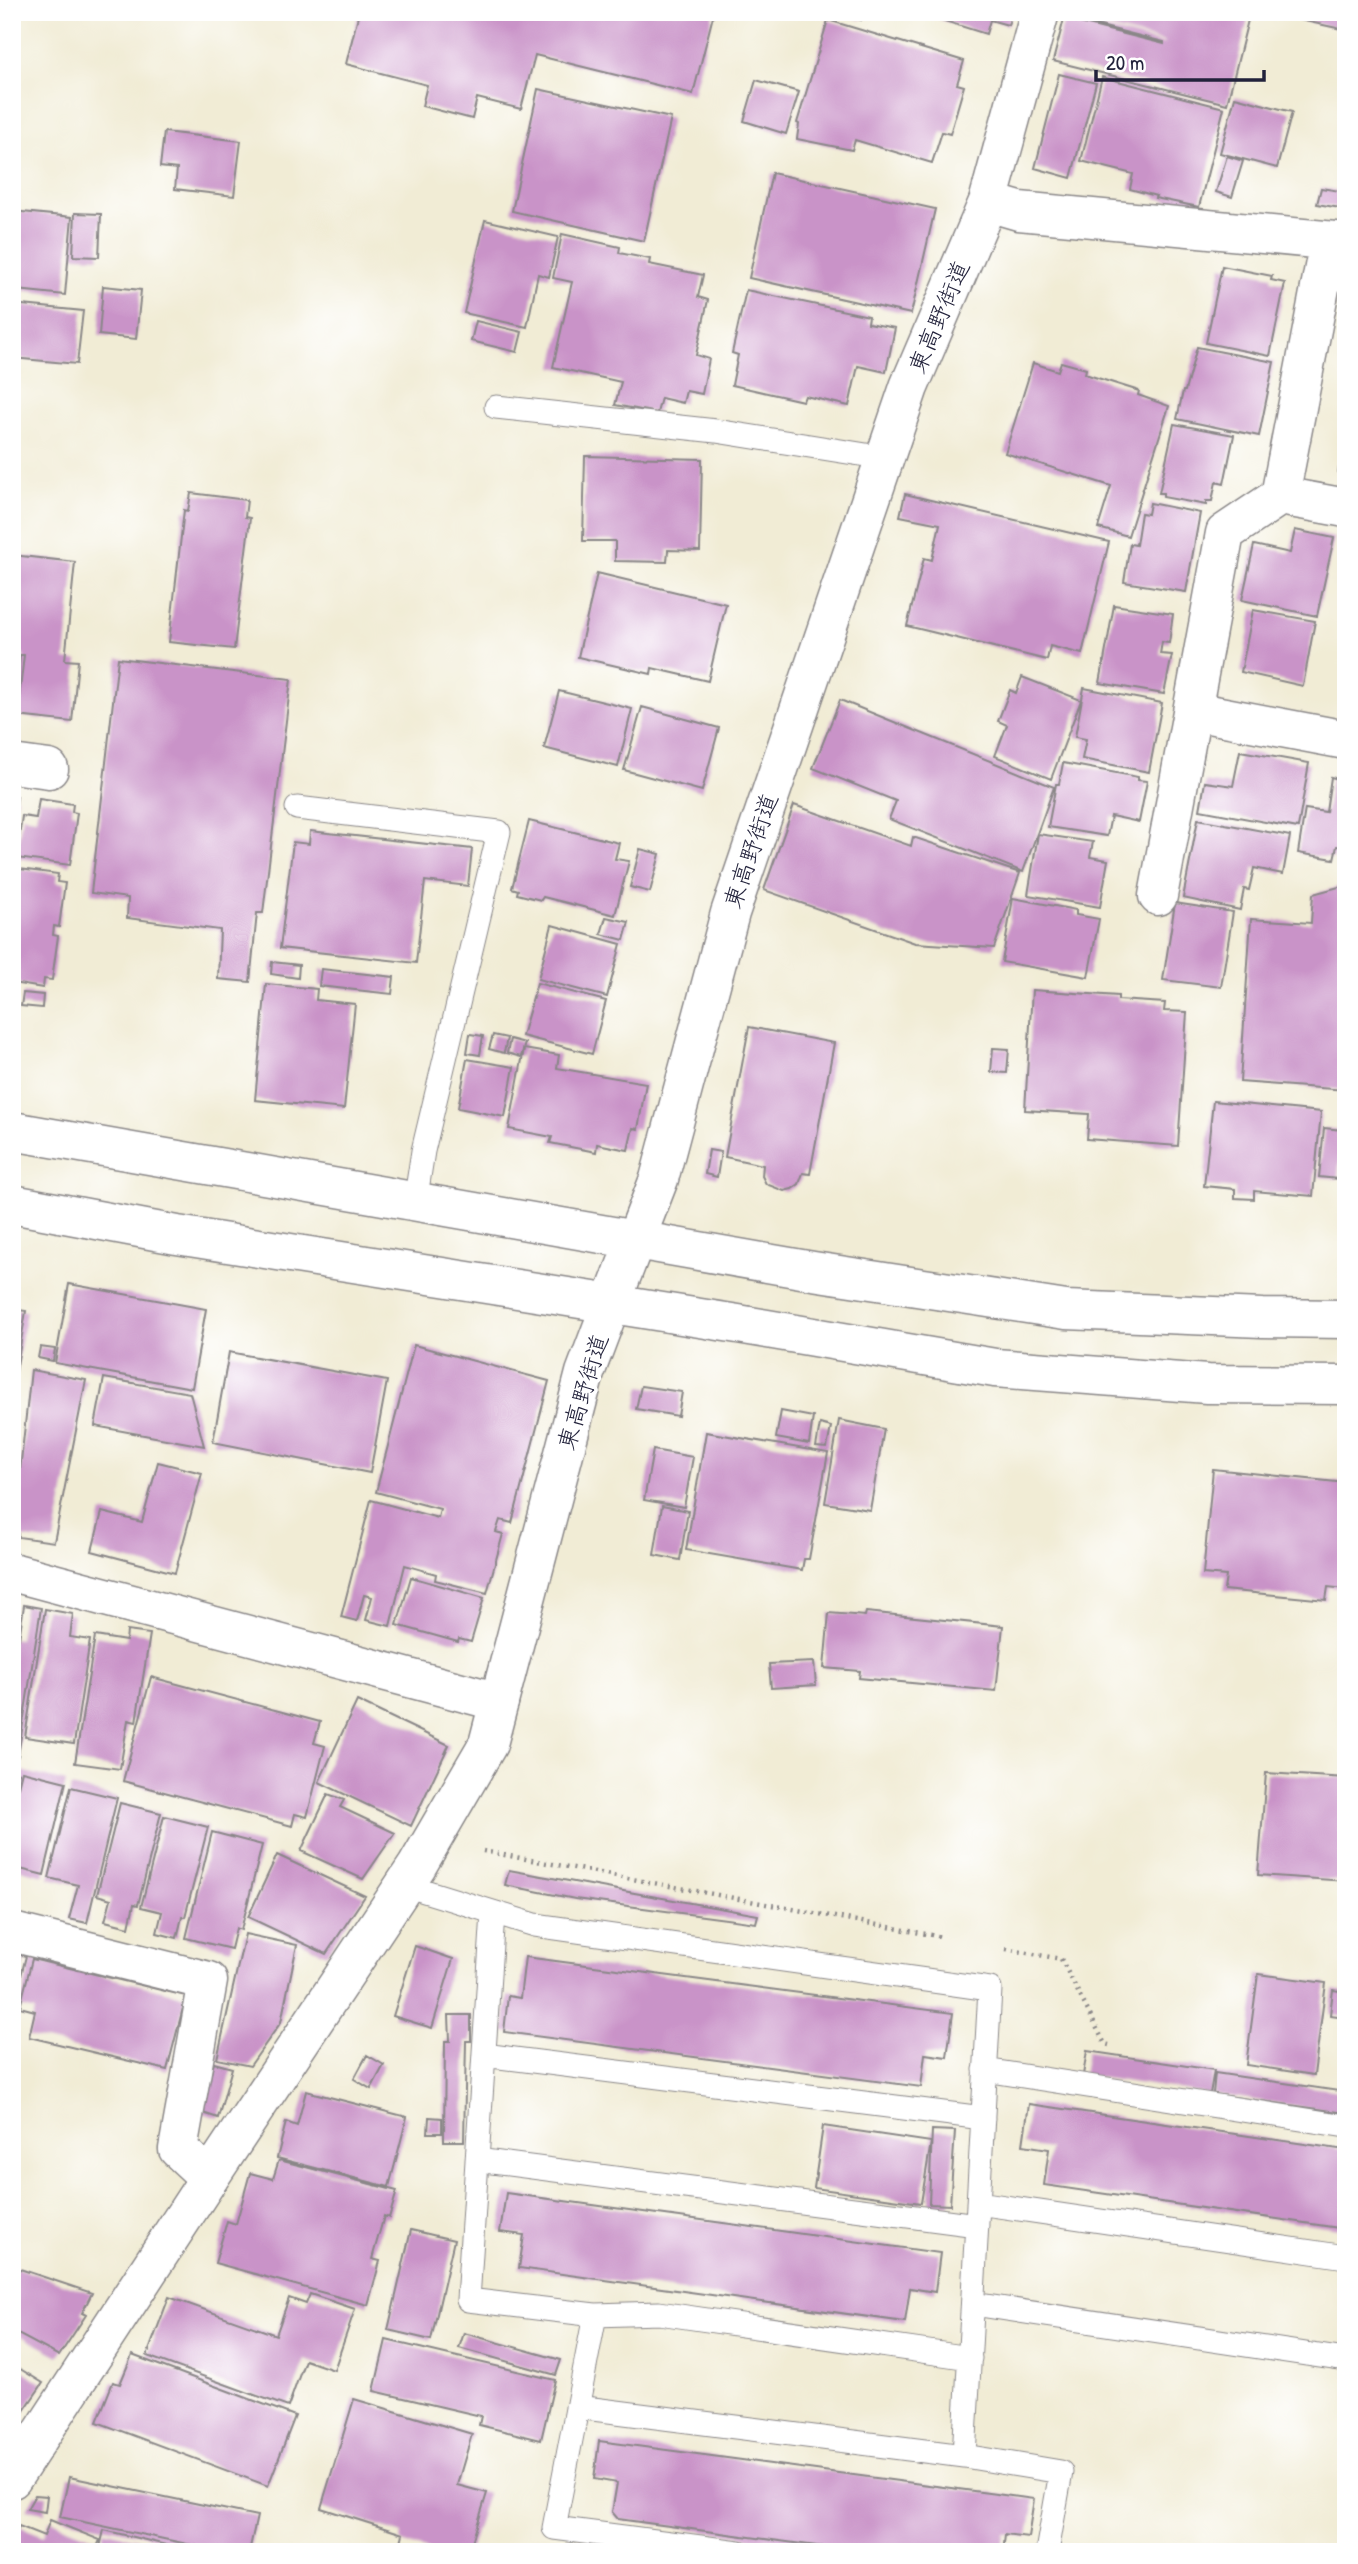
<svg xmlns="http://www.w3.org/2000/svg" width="1358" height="2564" font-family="'Patrick Hand','Klee One',sans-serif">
<rect width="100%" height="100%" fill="#fff"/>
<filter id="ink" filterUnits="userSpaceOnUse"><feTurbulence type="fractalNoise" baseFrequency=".0143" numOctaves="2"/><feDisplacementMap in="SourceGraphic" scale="14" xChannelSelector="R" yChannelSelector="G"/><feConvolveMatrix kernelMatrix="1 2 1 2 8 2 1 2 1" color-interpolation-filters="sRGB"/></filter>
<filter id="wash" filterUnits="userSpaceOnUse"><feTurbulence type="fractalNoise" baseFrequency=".00686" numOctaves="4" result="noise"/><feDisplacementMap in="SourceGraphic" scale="28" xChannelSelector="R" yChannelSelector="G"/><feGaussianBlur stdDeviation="1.57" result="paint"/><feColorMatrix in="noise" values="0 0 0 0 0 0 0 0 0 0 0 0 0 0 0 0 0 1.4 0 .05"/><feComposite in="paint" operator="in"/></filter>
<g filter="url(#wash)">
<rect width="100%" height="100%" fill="#f1ecd5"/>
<g id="blocks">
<path fill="#c993c8" d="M359,12H714L693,94L535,55L521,109L477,98L472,119L422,106L427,85L346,64Z
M838,12H863L861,20Z
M941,12H1012L1008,25L990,20L986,34L938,19Z
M1067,12H1138L1170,20L1171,16L1161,12H1250L1227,104L1053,61L1064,19L1164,44V42L1065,17Z
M1292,12H1346V30L1291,18Z
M828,20L964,61L957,84L964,86L950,134L942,132L932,163L855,140L852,150L797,139L799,124L797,123Z
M1059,74L1096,83L1071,178L1035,168Z
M1102,77L1224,108L1199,207L1155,198L1156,196L1130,189L1133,174L1081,161Z
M756,80L799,92L786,134L744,121Z
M538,89L671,118L644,241L512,211Z
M1235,97L1292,112L1277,168L1220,153Z
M164,132L241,141L234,196L175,189L177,169L160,167Z
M1227,156L1243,161L1232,197L1216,192Z
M772,173L935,209L911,314L749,278Z
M1321,188L1346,192V209L1317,204Z
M12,211L72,217L65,295L17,290V281H12Z
M75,213L101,214L99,257L73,256Z
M485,220L558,237L549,277L538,274L527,327L464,313Z
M562,234L620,247L619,253L650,259L649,264L703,275L698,297L708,300L696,355L709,359L702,394L686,391L683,403L661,398L657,413L615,405L621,382L553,367L572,282L553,278Z
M1222,266L1272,276L1271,280L1285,283L1270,356L1206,343Z
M103,286L141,290L136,339L99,335Z
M746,290L869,316L868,323L895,328L886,372L858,366L849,406L805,396L803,401L732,385L738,355L732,353Z
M12,304L83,311L77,364L12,358Z
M476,321L522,332L517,352L471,341Z
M1197,347L1274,362L1259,436L1177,419L1183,391H1185Z
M1061,362L1086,369L1085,374L1139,391L1138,395L1169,406L1128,536L1098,528L1111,486L1005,453L1033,363L1058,371Z
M1174,424L1234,435L1224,484L1216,482L1212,501H1206V505L1163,497V493H1159Z
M1344,436H1346V474L1338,473Z
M585,456L702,459L700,551L668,550L667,562L615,561V541H583Z
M191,493L247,500L245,517L250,518L234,649L169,642L184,510L188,511Z
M905,494L1109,542L1082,654L1050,646L1047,660L907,626L924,558L932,560L940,524L900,516Z
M1150,503L1200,513L1186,592L1124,582L1130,544L1136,545L1141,513L1148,514Z
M1295,530L1334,538L1317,616L1242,600L1254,545L1290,553Z
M12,555L75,562L65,660L78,661L72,722L17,716L24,655H20L14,720H12Z
M597,573L726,604L708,681L652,668L651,674L578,657Z
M1114,605L1173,614L1169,643L1162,642L1160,654L1172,655L1164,694L1100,683Z
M1253,610L1315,621L1303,686L1241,672Z
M118,658L291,679L263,913H257L250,982L218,979L220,930L127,918L128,898L91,893Z
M1022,677L1081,700L1051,779L995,756L1007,725L998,721L1010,690L1016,693Z
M1084,688L1162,703L1149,772L1082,759L1086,739L1075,737Z
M559,691L632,709L618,767L544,748Z
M840,700L1054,787L1023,872L889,819L896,801L813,768Z
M642,707L719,728L702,791L624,770Z
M1240,751L1309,763L1298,828L1200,810L1205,782L1233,786Z
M1063,763L1138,777V780L1147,781L1139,822L1111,816L1107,836L1048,827L1056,784H1059Z
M1331,777L1342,780V777H1346V847L1337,846L1334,859L1298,853L1305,809L1326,812Z
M12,797H17L14,820H12Z
M39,799L73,804L72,812L77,813L70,865L16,858L22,816L36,818Z
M794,805L911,846L913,837L1020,873L994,948L915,943L764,890Z
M1198,819L1290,836L1283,874L1254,868L1249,890L1244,889L1240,910L1183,898Z
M529,821L619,843L615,859L629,861L615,915L543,897L541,900L517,894L518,890L512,888Z
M310,831L472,849L468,886L425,881L416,963L280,948L293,842L309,844Z
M1038,834L1093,842L1090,857L1108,860L1100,907L1028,895Z
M640,849L660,854L650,892L630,887Z
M12,868L58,874L57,882L65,883L59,927L54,926L53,935L58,936L52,980L44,979L43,988L12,983Z
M1346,885V1090L1240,1082L1251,919L1311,923L1313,894Z
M1013,898L1076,910V915L1099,919L1088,977L1002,962Z
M1175,903L1233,912L1221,987L1163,980Z
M606,917L629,922L624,940L601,934Z
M552,925L621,944L607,997L538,979Z
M272,962L299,965L298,978L271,974Z
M321,969L394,977L392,994L319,986Z
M537,983L606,1001L592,1054L522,1036Z
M266,984L317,989L316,1000L355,1004L344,1109L255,1100Z
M1032,990L1118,996V1000L1165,1003L1164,1011L1187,1012L1178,1146L1087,1139L1089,1114L1025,1110Z
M23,993L43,995L42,1008L21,1006Z
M749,1027L834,1043L810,1174L803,1173L799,1184L792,1189L784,1191L766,1184L762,1176L763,1165L725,1157Z
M470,1034L483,1036L480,1055L467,1053Z
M493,1035L507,1038L504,1053L489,1049Z
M510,1039L525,1043L521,1057L507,1053Z
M993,1048L1009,1049L1007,1073L991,1072Z
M524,1049L559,1055L557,1068L646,1083L638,1129L633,1128L628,1150L597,1144L596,1152L550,1143L552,1137L509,1129Z
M467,1059L514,1067L505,1117L458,1108Z
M1213,1101L1321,1112L1313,1196L1254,1191V1199L1235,1198V1189L1204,1186Z
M1324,1128L1342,1130L1338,1179L1319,1177Z
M709,1150L721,1152L717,1177L705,1174Z
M69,1284L206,1309L192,1388L55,1363Z
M12,1309L26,1311L14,1384H12Z
M414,1345L549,1381L512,1523L500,1520L496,1532L503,1534L487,1593L435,1580L436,1574L405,1565L390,1626L366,1620L372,1597L364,1595L357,1621L341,1617L371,1500L438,1518L440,1509L376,1492Z
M40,1347L55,1349L53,1361L38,1358Z
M229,1352L387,1381L370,1473L213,1442Z
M31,1370L86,1380L54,1542L18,1537V1489Z
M104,1378L190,1393L204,1446L95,1426Z
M641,1386L682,1392L678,1416L636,1409Z
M781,1411L813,1417L809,1444L776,1438Z
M839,1420L884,1429L870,1510L825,1503Z
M820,1424L831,1427L827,1448L816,1447Z
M706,1432L828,1453L809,1559H804L802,1570L686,1550Z
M653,1450L693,1457L684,1507L644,1500Z
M158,1462L202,1473L175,1573L92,1551L102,1512L142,1522Z
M1213,1469L1346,1483V1589L1328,1587L1326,1600L1224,1590L1226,1576L1203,1574Z
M662,1506L688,1511L680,1560L654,1555Z
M411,1577L484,1598L471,1642L459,1639L458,1642L397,1625Z
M24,1605L41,1608L18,1756L12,1755V1638L19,1639Z
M45,1609L73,1614L70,1637L90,1640L74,1744L25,1737Z
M866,1612L1003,1626L996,1691L859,1678L860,1671L824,1668L829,1613L865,1616Z
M127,1631L150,1634L136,1722L128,1720L120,1769L75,1763L95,1636L126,1641Z
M814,1662L816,1685L771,1688L769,1664Z
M151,1677L320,1722L314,1743L325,1746L307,1817L295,1814L292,1826L123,1781Z
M357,1701L449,1745L411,1826L319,1782Z
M12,1771L19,1773L13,1794H12Z
M22,1771L66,1782L44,1875L12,1867V1811Z
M1266,1773L1346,1778V1881L1258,1875Z
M71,1787L117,1798L87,1923L69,1919L78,1885L49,1878Z
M328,1794L344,1800L340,1807L395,1833L363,1879L301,1851Z
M120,1803L161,1813L138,1905L134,1904L129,1927L105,1921L111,1899L97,1895Z
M164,1816L208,1827L185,1917H182L177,1938L157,1933L162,1912L141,1907Z
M212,1832L262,1845L241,1930L236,1928L231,1949L186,1938Z
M277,1855L365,1896L326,1954L248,1917Z
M509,1870L612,1889L758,1915L756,1923L575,1899L505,1885Z
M245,1934L297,1945L281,2022L250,2066L217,2059Z
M415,1946L453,1959L432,2028L393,2016Z
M12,1953L26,1956L13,2007H12Z
M525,1957L953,2013L947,2057L925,2054L921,2087L504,2032L508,1996L520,1998Z
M32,1959L186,1996L167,2070L29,2037L35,2011L20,2007Z
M1258,1974L1326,1983L1314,2075L1246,2065Z
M1333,1990L1346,1992V2017L1330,2015Z
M449,2015H471V2041H466L464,2141H444L445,2041H450Z
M1087,2051L1214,2070L1210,2094L1083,2075Z
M367,2055L384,2065L371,2089L354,2079Z
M214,2063L232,2068L218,2118L200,2112Z
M1215,2073L1346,2092V2113L1213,2094Z
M306,2091L407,2117L389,2187L277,2158L286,2122L297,2126Z
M1029,2104L1346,2150V2229L1044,2185L1049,2149L1023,2145Z
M429,2117L442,2118V2133H428Z
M823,2126L931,2142L921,2203L814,2188Z
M932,2130L955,2131L950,2205L929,2204Z
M279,2160L397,2191L389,2218L384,2216L372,2259L380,2261L368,2305L215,2263L227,2221L236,2224L250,2173L273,2179Z
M506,2193L940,2253L935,2292L910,2288L905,2322L519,2268L524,2235L500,2232Z
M411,2230L454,2240L431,2340L388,2330Z
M14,2267L92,2293L82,2313L86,2315L59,2356L12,2331Z
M310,2294L355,2309L334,2370L305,2360L288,2407L147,2356L169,2297L276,2335L289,2298L306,2304Z
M464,2333L561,2360L556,2375L459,2348Z
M386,2340L555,2380L541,2440L479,2425L481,2416L374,2391Z
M132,2355L295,2416L268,2486L97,2422L113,2382L120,2384Z
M12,2364L43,2383L12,2428Z
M354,2399L472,2434L457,2485L487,2493L469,2552H435L401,2542L403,2534L321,2508Z
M599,2441L1034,2499L1028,2537L1005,2534L1003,2552H861L618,2519L612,2512L617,2483L594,2479Z
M69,2477L257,2516L249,2552H225L60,2517Z
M35,2495L47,2496L45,2512L27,2509Z
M50,2520L100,2540L95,2552H12V2544L19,2526L44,2536Z
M104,2530L191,2551V2552H99Z"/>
</g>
</g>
<g filter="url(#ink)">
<use href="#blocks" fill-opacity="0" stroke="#8a8788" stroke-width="2"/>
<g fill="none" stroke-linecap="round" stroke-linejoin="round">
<g stroke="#8a8788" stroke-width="25">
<path id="service" d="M496,407L716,431L885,458
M297,808L499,832L423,1151L415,1203
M405,1885L535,1925L990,1989L964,2456
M493,1913L468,2300L595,2315L659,2313L970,2358
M484,2055L983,2118
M985,2070L1346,2126
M477,2160L977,2225
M978,2203L1346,2257
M973,2304L1346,2360
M595,2315L554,2528L739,2552
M577,2407L964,2456L1061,2472L1047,2552"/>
</g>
<g stroke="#8a8788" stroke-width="41">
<path id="minor" d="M988,202L1019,211L1346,242
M1329,241L1280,496L1346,508
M1193,711L1346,740
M12,764L49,769
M1158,896L1225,533L1280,496
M635,1241L659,1179L730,913L909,387L988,202L1040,12
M12,1572L499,1702L585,1373L611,1304
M12,1932L208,1981L178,2149L209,2178"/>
</g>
<g stroke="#8a8788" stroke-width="41">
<path id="tertiary" d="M12,1131L813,1271L1066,1310L1262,1318L1346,1319
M12,1204L177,1235L738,1324L995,1368L1207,1384L1346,1385
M611,1304L635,1241
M12,2479L209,2178L417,1866L488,1744L499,1702"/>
</g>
<path stroke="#8a8788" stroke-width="4.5" stroke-dasharray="2 5" stroke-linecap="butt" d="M483,1851L942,1937
M1006,1949L1061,1959L1105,2044L1109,2045"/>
<use href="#service" stroke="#fff" stroke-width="23"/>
<use href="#minor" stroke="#fff" stroke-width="38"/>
<use href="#tertiary" stroke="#fff" stroke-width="38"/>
</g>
</g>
<g text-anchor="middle" stroke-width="7" stroke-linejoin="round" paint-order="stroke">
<g font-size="24" fill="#22223b" stroke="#fff">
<text transform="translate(939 317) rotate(-67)" y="8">東高野街道</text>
<text transform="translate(751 851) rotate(-71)" y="8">東高野街道</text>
<text transform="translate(583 1392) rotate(-73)" y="8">東高野街道</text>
</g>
</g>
<rect width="1358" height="2564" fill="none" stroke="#fff" stroke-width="42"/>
<path d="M1096 70v10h168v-10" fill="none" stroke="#22223b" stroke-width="3.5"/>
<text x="1106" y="70" font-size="21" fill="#22223b" stroke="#ffffff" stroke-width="5" paint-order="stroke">20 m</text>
</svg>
